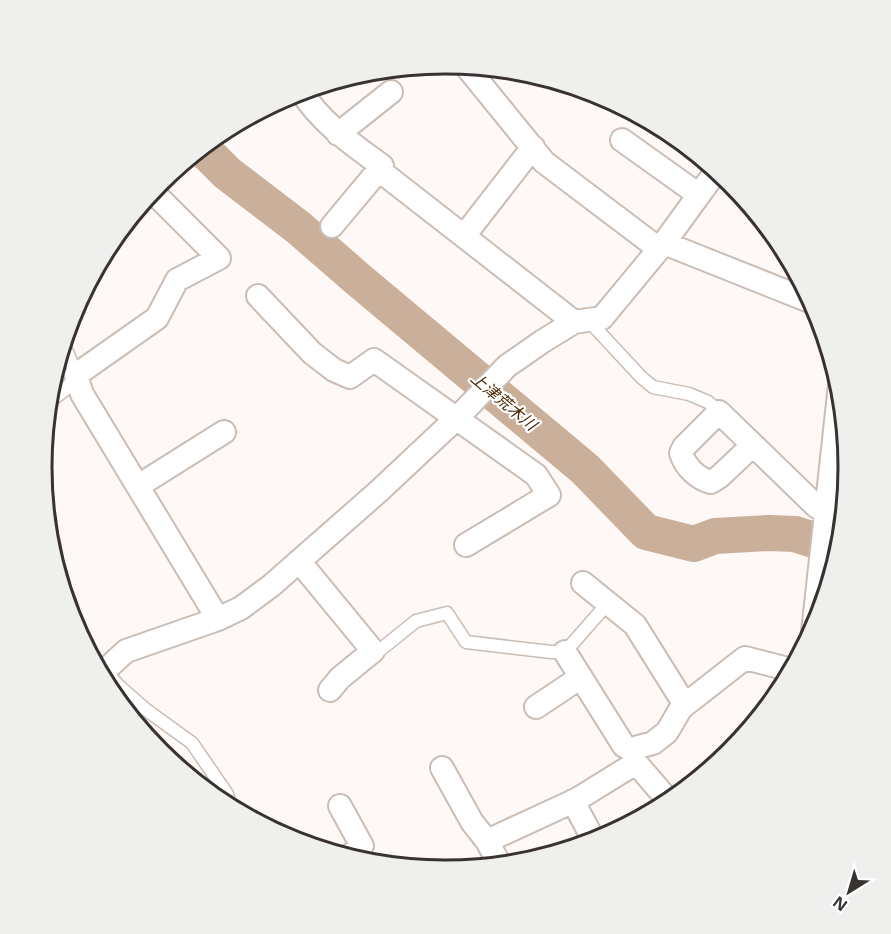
<svg xmlns="http://www.w3.org/2000/svg" width="891" height="934" font-family="'Open Sans','Noto Sans JP',sans-serif">
<rect width="100%" height="100%" fill="#fef9f6"/>
<g fill="none" stroke-linecap="round" stroke-linejoin="round">
<path stroke="#caaf9b" stroke-width="36" d="M203,147L208,154L227,173L299,228L360,281L585,469L646,532L694,544L715,536L769,533L795,534L823,543L839,554"/>
<g stroke="#c9bdb5" stroke-width="15">
<path id="lane" d="M588,320L641,377L653,387L689,394L708,402L719,412
M48,403L66,389L76,375L68,354L63,344
M373,651L380,650L416,621L447,613L466,642L551,652H565L608,603
M104,670L119,686L145,709L192,743L227,794L230,807"/>
</g>
<g stroke="#c9bdb5" stroke-width="26">
<path id="street" d="M466,66L544,162L659,249
M301,91C321,123 352,144 382,166L332,226
M338,134L391,92
M622,140L699,195
M379,170L574,322
M152,191L219,258L177,280L157,318L76,375L82,394L218,619
M464,236L533,147
M664,243L812,302
M258,296L312,353L334,370L350,377L374,360L536,475L549,495L466,545
M753,445L719,477L711,482C698,479 685,467 681,453L684,447L719,412L816,506L826,512
M138,486L224,432
M299,561L373,651L340,678L330,690
M583,583L635,625L685,705
M813,632L840,385
M565,652L624,746L631,749L653,743L667,732L681,708L745,658L792,670
M101,674L126,651L218,619L241,608L272,585L379,491L462,413L507,366L543,341L574,322L602,318L664,243L717,170
M536,707L581,677
M631,749L636,763L668,800
M442,768L472,822L487,841L500,865
M573,801L594,841
M340,806L362,846L348,857
M487,841L576,800L636,763"/>
</g>
<use href="#lane" stroke="#fff" stroke-width="12"/>
<use href="#street" stroke="#fff" stroke-width="22"/>
</g>
<g text-anchor="middle" stroke-width="4.5" stroke-linejoin="round" paint-order="stroke">
<g font-size="16" font-style="italic" fill="#4c2703" stroke="#fff">
<text transform="translate(504 401) rotate(40)" y="6">上津荒木川</text>
</g>
</g>
<path d="M0 0H891V934H0ZM52 467a393 393 0 1 1 786 0a393 393 0 1 1-786 0Z" fill="#efefee" fill-rule="evenodd"/>
<path fill="none" stroke="#383330" stroke-width="3" d="M52 467a393 393 0 1 1 786 0a393 393 0 1 1-786 0Z"/>
<g transform="translate(849 892) rotate(217)" stroke="#ffffff" stroke-width="4.5" paint-order="stroke">
<path d="M0-4.5L10 22L0 15L-10 22Z" fill="#383330"/>
<text y="-9" font-size="16" font-weight="bold" text-anchor="middle" fill="#383330">N</text>
</g>
</svg>
